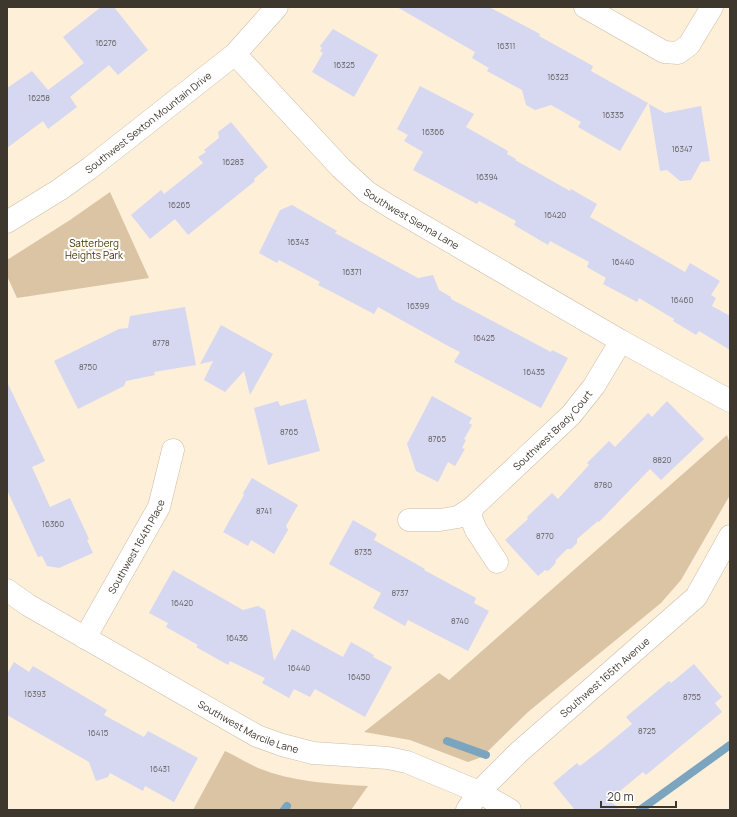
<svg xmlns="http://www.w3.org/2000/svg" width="737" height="817" font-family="Manrope,sans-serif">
<rect width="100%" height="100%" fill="#feefd9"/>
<path fill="#dbc4a4" d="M110,192L149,278L17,298L7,276V260L70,220Z
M727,435L730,444V495L681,580L661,603L528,712L482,757L468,762L410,740L364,732L439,673L449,680Z
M225,751C236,756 247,763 258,768C293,782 330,784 368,786L351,810H193Z"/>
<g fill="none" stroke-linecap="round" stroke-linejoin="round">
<path stroke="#7ba4be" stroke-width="8" d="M447,741L486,755
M284,810L287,806
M640,810L730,745"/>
</g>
<path fill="#d6d7f0" d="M101,7H114L148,50L118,75L109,65L70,97L77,107L48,129L43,121L7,148V88L32,71L48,90L84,63L63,37Z
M397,7H489L540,34L539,36L593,66L591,71L648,103L620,151L578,127L581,122L551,105L535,110L526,105L522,90L487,71L489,68L472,58L475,52Z
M333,29L378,55L354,97L312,72L323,53L320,51L322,48L320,46Z
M420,86L474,114L466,127L508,151L507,154L516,159L515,160L570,191L571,189L597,204L590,217L685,272L690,263L720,281L711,295L716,298L712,306L730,316V350L699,331L696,335L673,321L674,319L639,298L637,302L603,284L606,278L587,267L589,262L550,241L548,245L514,225L516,221L479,201L477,204L413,170L423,152L404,141L408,135L397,129Z
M649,104L665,113L701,106L710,161L701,162L691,180L680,181L667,170L660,171Z
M231,122L268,167L254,179L255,181L188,235L175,219L150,239L131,215L161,190L164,194L203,163L198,157L206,152L204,150L219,138L218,132Z
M292,205L337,231L335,233L418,278L433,275L439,290L451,297V299L551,352L552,350L568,358L541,408L454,362L460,352L450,347L378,307L374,314L330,291L318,285L320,282L279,260L277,263L259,253L280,210Z
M185,307L196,365L154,372L155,375L126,381L124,386L78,409L54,361L119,329L128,328L130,316Z
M221,325L273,354L250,395L244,371L225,392L204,380L213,361L200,364Z
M7,382L45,461L32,467L50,507L70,498L89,539L87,540L93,553L59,568L47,566L42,556L38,557L7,490Z
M432,396L472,418L469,423L472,425L464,439L466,440L462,448L465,449L455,466L448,462L438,482L416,471L407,444Z
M306,399L320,451L268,465L254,408L278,401L280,406Z
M667,401L704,439L661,480L650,469L599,522L598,521L577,539V543L571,549H567L556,560L555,564L548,571L545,570L538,576L505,540L528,519L527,517L552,493L558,499L589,465L587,463L609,441L615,447L648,413L652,417Z
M252,478L298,505L286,526L288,530L274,554L251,540L248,546L223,532L244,495L243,493Z
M353,520L377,534L374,540L425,569L424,570L476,598L474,603L489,611L468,651L408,620L405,626L373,608L381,593L329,564Z
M173,570L243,610L258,606L265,610L274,661L292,629L343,657L351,642L374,655L373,657L392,667L365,717L315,689L310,697L294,689L289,698L262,683L265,678L230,661L228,665L196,647L198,645L166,627L168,623L149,613Z
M14,662L29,672L33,666L107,710L104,715L144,737L148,731L198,758L174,802L145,786L143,791L110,773L108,777L96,781L89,762L7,715V674Z
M694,664L722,697L715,703L722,712L646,775L643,772L609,800L621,810H575L553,783L577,763L580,766L602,749L632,724L626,717L669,681L671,683Z"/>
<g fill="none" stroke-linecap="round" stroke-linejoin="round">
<g stroke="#cbbca7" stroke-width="23">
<g id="minor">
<path d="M585,7L664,52L678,53L689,45L712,7"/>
<path id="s1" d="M235,54L341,168L367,192L391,207L621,341L730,401"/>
<path id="s2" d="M7,222L59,190L90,168L235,54L277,7"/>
<path d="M472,508L471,518L476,530L497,562"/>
<path id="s3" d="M409,520H440L458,517L472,508L571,415L594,386L621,341"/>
<path id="s4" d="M7,590L28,605L257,736L282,745L313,753L388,758L407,762L479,792L510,810"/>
<path id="s5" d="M85,638L159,507L173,450"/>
<path id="s6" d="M467,810L479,792L518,753L696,597L730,536"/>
</g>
</g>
<use href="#minor" stroke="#fff" stroke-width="22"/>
</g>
<g text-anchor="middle" stroke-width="4" stroke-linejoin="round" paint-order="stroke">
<g font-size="8" fill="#635f5e">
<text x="106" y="46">16276</text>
<text x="506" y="49">16311</text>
<text x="344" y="68">16325</text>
<text x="558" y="80">16323</text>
<text x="39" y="101">16258</text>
<text x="613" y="118">16335</text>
<text x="433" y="135">16366</text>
<text x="682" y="152">16347</text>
<text x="233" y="165">16283</text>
<text x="487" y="180">16394</text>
<text x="179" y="208">16265</text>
<text x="555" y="218">16420</text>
<text x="298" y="245">16343</text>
<text x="623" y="265">16440</text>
<text x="352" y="275">16371</text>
<text x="682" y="303">16460</text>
<text x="418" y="309">16399</text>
<text x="484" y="341">16425</text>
<text x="161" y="346">8778</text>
<text x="88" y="370">8750</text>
<text x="534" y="375">16435</text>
<text x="289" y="435">8765</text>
<text x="437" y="442">8765</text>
<text x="662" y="463">8820</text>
<text x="603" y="488">8780</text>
<text x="264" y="514">8741</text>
<text x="53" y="527">16360</text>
<text x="545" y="539">8770</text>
<text x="363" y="555">8735</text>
<text x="400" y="596">8737</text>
<text x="182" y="606">16420</text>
<text x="460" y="624">8740</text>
<text x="237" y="641">16436</text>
<text x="299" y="671">16440</text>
<text x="359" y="680">16450</text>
<text x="35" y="697">16393</text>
<text x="692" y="700">8755</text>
<text x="647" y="734">8725</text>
<text x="98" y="736">16415</text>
<text x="160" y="772">16431</text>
</g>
<g font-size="10" fill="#3d372e" stroke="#fff">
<text dy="4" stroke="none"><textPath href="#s2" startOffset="173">Southwest Sexton Mountain Drive</textPath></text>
<text dy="4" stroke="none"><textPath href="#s1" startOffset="243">Southwest Sienna Lane</textPath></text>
<text dy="4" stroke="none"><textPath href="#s3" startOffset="178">Southwest Brady Court</textPath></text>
<text dy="4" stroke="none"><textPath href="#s5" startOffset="105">Southwest 164th Place</textPath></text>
<text dy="4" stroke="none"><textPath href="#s6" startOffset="192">Southwest 165th Avenue</textPath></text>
<text dy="4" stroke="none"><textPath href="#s4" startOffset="278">Southwest Marcile Lane</textPath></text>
</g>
<g font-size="10" fill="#4d3301" stroke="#fff">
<text x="94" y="247">Satterberg<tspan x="94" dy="12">Heights Park</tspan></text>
</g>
</g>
<rect width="737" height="817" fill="none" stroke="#3d372e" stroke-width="16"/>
<path d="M601 801v6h75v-6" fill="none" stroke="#3d372e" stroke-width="2"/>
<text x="607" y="801" font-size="12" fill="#3d372e" stroke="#ffffff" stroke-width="3" paint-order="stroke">20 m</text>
</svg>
